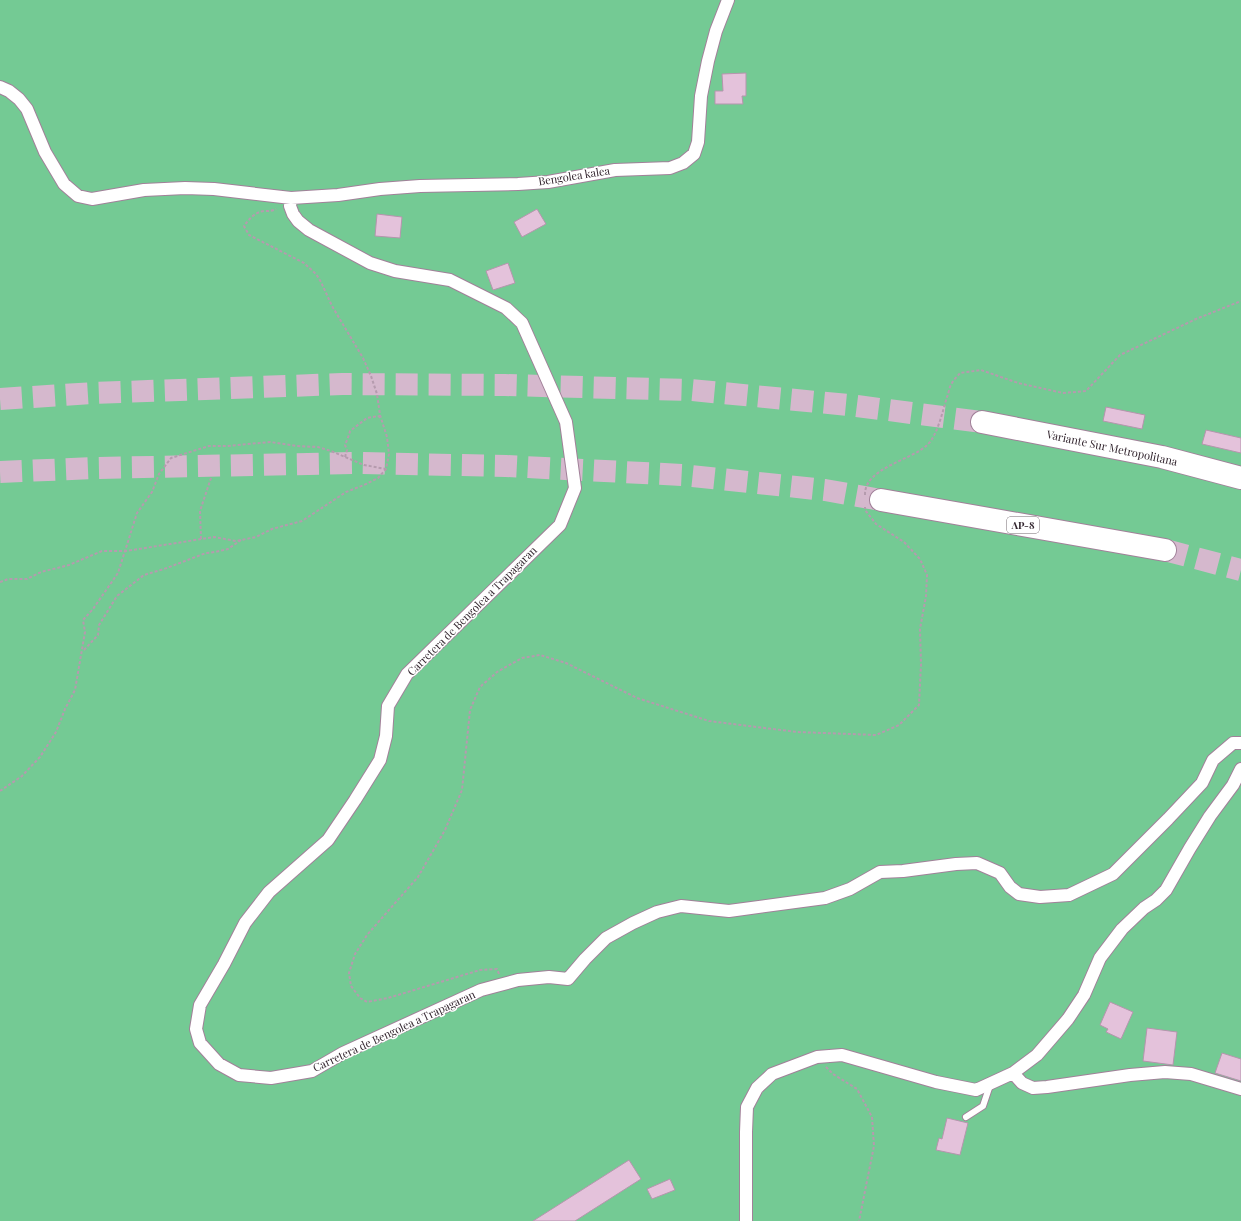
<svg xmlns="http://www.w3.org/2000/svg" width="1241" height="1221" font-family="'Playfair Display',serif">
<rect width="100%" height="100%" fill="#fedcf5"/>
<path fill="#74ca94" d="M0,0H1241V1221H0Z"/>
<path fill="#e4c2db" stroke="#b595ad" d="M746,73V96H742L743,104H715V91H723L722,74Z
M537,209L546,224L522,237L514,222Z
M377,214L402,217L400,238L375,236Z
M508,263L515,283L493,290L486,271Z
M1106,407L1145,415L1142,429L1103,421Z
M1206,430L1241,438V453L1202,444Z
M1110,1002L1133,1012L1121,1039L1106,1032L1108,1029L1100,1025Z
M1147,1028L1177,1032L1173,1065L1143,1061Z
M1222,1053L1241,1059V1081L1215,1073Z
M947,1118L968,1123L960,1155L936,1150L939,1138L942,1139Z
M629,1160L641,1179L575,1221H533Z
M670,1179L675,1190L652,1199L647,1189Z"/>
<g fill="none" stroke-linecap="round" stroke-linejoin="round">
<path stroke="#d5b8cd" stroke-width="22" stroke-dasharray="22 11" stroke-linecap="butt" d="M0,399L94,393L342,384L505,385L691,390L849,405L982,422
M0,472L95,468L357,463L506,466L682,475L825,490L881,500
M1165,550L1241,570"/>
<g stroke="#a18199" stroke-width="8">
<path id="service" d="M966,1117L983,1106L990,1085"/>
</g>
<g stroke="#a18199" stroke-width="14">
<path id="minor" d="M0,87L9,91L19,99L27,109L45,152L64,184L78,196L92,199L144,190L185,188L214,189L291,198L338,195L380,189L420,186L518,184L548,182L615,170L670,168L683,163L694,154L698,142L701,96L708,61L716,31L728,0
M291,198L290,206L293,214L298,221L309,230L370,263L395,271L450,280L506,308L522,323L566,422L575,488L560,525L407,674L388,706L386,736L380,760L355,800L328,840L269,892L245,923L224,964L200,1005L196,1029L200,1043L219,1064L239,1075L271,1078L312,1071L343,1053L481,990L518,980L549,977L568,979L585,959L606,938L633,923L657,912L681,906L729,911L825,898L850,889L880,872L903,871L956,864L977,863L1000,873L1010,887L1019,894L1040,897L1069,895L1113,874L1168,819L1202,783L1213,760L1233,743H1241
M1013,1073L1022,1083L1033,1088L1047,1087L1130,1075L1165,1072L1191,1074L1241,1089
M746,1221V1132L747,1107L757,1088L772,1074L817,1057L842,1055L936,1082L976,1090L1013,1073L1037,1055L1068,1019L1084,995L1100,958L1122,929L1144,908L1156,900L1166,890L1190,848L1210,816L1233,785L1241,769"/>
</g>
<g stroke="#a18199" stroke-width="24">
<path id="motorway" d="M982,422L1162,457L1241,478
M881,500L1165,550"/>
</g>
<path stroke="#b59bae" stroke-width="2" stroke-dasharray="3 2" stroke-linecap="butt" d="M345,457L347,450L345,445L349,435L350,431L367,418L378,416L381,418
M865,495C864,468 912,460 927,445C937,437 943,410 947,397C949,393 949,387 952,383C954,379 958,376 960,373L981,370L1018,383L1063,393L1086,391L1120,355L1196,319L1241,301
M201,539L200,511L211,478
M0,582L8,579H27L41,572L69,565L102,551H126L214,537L236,541L256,537L272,529L302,521L346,492L364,485L378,478L386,469L389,454L387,437L380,415L377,394L371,376L363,358L332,306L321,282L316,274L304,263L249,235L244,226C249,219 255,212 264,211C269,211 273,211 276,209
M84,650L98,635L99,625L117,596L144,575L164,569L206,553L215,552L228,549L241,540
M0,791L22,776L40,757L56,732L65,709L75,690L85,632L83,620L93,609L118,573L137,513L152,492L159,474L171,458L209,446H227L270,442L297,446L318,447L331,451L364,465L386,469
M499,974L497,969L480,970L388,998L367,1002L360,998L351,986L349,973L355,954L367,935L418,877L445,830L462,790L470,710L480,687L497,672L522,658L540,655L566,663L637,698L709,721L797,732L876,735L899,725L919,705L921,664L920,629L926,596L927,575L920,559L904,542L876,524L865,510V507
M826,1067L833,1074L857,1089L872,1117L874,1146L859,1221"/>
<use href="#service" stroke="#fff" stroke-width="6"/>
<use href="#minor" stroke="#fff" stroke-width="12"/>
<use href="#motorway" stroke="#fff" stroke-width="22"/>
</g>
<g text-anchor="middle" stroke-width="3" stroke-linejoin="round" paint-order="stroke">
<rect fill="#fff" stroke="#70676d" stroke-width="1" x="1007" y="517" width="32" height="16" rx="3"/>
<g font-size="10" font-weight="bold" fill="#33262f">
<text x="1023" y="529">AP-8</text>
</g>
<g font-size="11" fill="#33262f" stroke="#fff">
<text transform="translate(574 176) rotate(-9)" y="4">Bengolea kalea</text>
<text transform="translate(1112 448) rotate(12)" y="4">Variante Sur Metropolitana</text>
<text transform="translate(472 611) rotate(-45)" y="4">Carretera de Bengolea a Trapagaran</text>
<text transform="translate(394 1031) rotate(-25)" y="4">Carretera de Bengolea a Trapagaran</text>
</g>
</g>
</svg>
